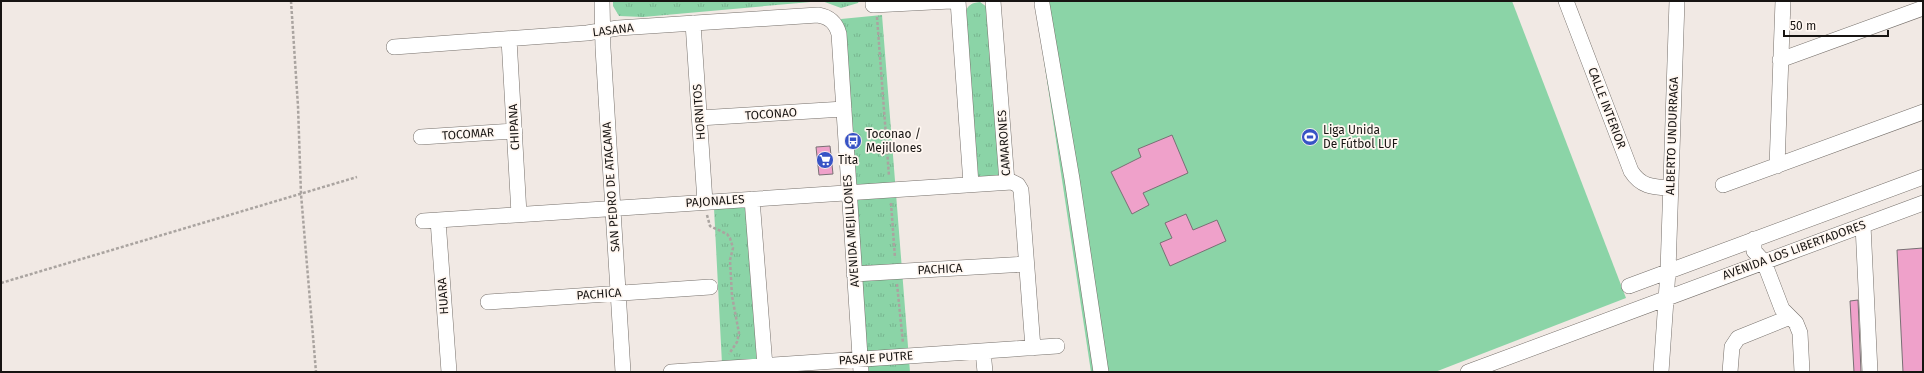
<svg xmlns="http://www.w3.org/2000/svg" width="1924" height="373" font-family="'Fira Sans',sans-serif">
<defs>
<pattern id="grass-tufts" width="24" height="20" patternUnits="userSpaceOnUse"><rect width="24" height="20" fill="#8bd4a7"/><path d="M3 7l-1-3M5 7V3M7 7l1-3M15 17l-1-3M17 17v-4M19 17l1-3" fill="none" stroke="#77b58f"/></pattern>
</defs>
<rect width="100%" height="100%" fill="#f1e9e4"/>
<path fill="url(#grass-tufts)" d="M613,1H859L858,3L841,8L822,1L643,17L619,16L613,6Z
M980,2L987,7L1002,175L981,180L978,176L965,13C968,5 971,3 980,2Z
M882,15L910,372H867L841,19Z
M745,205L748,209L759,357L754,361L722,364L714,208Z"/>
<path fill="#8bd4a7" d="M1035,1H1512L1626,298L1435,372H1091Z"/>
<path fill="#efa1ca" stroke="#787074" d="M1172,135L1188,173L1143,193L1149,205L1132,214L1111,172L1141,157L1138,149Z
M830,146L833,174L819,175L816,147Z
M1186,214L1193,230L1217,220L1226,241L1170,266L1160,243L1172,238L1165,223Z
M1923,248V372H1903L1897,250Z
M1858,300L1861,372H1854L1850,301Z"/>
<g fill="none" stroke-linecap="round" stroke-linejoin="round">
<g stroke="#76706b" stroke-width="16">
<path id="minor" d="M602,1L603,48L623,372
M873,1V5L951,1
M958,1L971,184
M993,1L1007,182
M1566,1L1631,171C1641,187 1653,187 1671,188
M1042,4L1072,179L1101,372
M693,23L705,202
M509,39L519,214
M394,47L587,33L618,28L818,15C830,17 836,23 839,34L861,372
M1780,60L1923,8
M699,118L844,109
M421,137L515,131
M1777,166L1783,1
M1723,185L1923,112
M752,199L765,366
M438,220L449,372
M423,221L1012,182L1018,185L1021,190L1033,348
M1863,225L1870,372
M1754,239V251L1764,262L1782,309L1796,323L1800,333L1802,372
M854,274L1026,264
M1629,286L1923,177
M488,302L710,287
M983,351L985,372
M671,372L1057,346
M1468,372L1923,203
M1661,372L1668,271L1677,1
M1730,372L1732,347L1738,338L1790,317"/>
</g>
<path stroke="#aaa4a0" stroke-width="2.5" stroke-dasharray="3 2" stroke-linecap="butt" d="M291,1L298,106L301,194L316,372
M877,17L889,176
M891,203L895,258
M707,215L710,226L727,234L730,238L733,248L730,260L732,296L739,333L737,342L729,354
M1,283L357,177
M897,284L903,343"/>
<use href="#minor" stroke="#fff" stroke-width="15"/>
</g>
<defs>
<g id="stadium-disc" transform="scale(0.9)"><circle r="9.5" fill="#3753c5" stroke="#fff7f1"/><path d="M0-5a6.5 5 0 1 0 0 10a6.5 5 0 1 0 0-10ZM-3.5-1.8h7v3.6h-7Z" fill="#fff"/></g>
<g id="bus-disc" transform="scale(0.9)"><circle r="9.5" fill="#3753c5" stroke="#fff7f1"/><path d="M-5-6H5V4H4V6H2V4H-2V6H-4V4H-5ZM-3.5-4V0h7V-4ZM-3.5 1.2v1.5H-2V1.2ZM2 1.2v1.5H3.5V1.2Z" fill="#fff"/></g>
<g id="supermarket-disc" transform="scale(0.9)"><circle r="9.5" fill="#3753c5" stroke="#fff7f1"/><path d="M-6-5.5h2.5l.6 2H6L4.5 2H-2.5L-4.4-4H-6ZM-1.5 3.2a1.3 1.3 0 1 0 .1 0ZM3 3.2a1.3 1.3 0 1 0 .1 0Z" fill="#fff"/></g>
</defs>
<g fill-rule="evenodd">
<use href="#stadium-disc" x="1310" y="137"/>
<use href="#bus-disc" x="853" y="141"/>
<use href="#supermarket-disc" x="825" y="160"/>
</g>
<g text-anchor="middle" stroke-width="3.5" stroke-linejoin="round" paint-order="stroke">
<g font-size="12" fill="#171412" stroke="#fff7f1">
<text transform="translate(613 30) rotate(-7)" y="4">LASANA</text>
<text transform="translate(1607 108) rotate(69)" y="4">CALLE INTERIOR</text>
<text transform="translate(699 112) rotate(-94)" y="4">HORNITOS</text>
<text transform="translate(771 114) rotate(-4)" y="4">TOCONAO</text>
<text transform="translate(514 127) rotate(-93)" y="4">CHIPANA</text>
<text transform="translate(468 134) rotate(-4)" y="4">TOCOMAR</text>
<text transform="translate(1672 136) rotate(-88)" y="4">ALBERTO UNDURRAGA</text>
<text transform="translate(1004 143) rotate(-94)" y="4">CAMARONES</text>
<text transform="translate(611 187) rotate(-94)" y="4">SAN PEDRO DE ATACAMA</text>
<text transform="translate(715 201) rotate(-4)" y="4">PAJONALES</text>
<text transform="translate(851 231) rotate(-94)" y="4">AVENIDA MEJILLONES</text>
<text transform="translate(1794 250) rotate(-20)" y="4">AVENIDA LOS LIBERTADORES</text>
<text transform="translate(940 269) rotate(-3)" y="4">PACHICA</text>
<text transform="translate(599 294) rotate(-4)" y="4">PACHICA</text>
<text transform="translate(443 296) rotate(-94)" y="4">HUARA</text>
<text transform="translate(876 358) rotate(-4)" y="4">PASAJE PUTRE</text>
</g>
<g font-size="12" fill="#171412" stroke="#fff7f1" text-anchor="start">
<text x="1323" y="134">Liga Unida<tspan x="1323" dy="14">De Fútbol LUF</tspan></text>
<text x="866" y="138">Toconao /<tspan x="866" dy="14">Mejillones</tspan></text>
<text x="838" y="164">Tita</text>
</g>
</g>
<rect width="1924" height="373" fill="none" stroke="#171412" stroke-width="4"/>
<path d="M1784 30v6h104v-6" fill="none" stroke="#171412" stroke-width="2"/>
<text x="1790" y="30" font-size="12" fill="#171412" stroke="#fff7f1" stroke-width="3" paint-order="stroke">50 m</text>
</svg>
